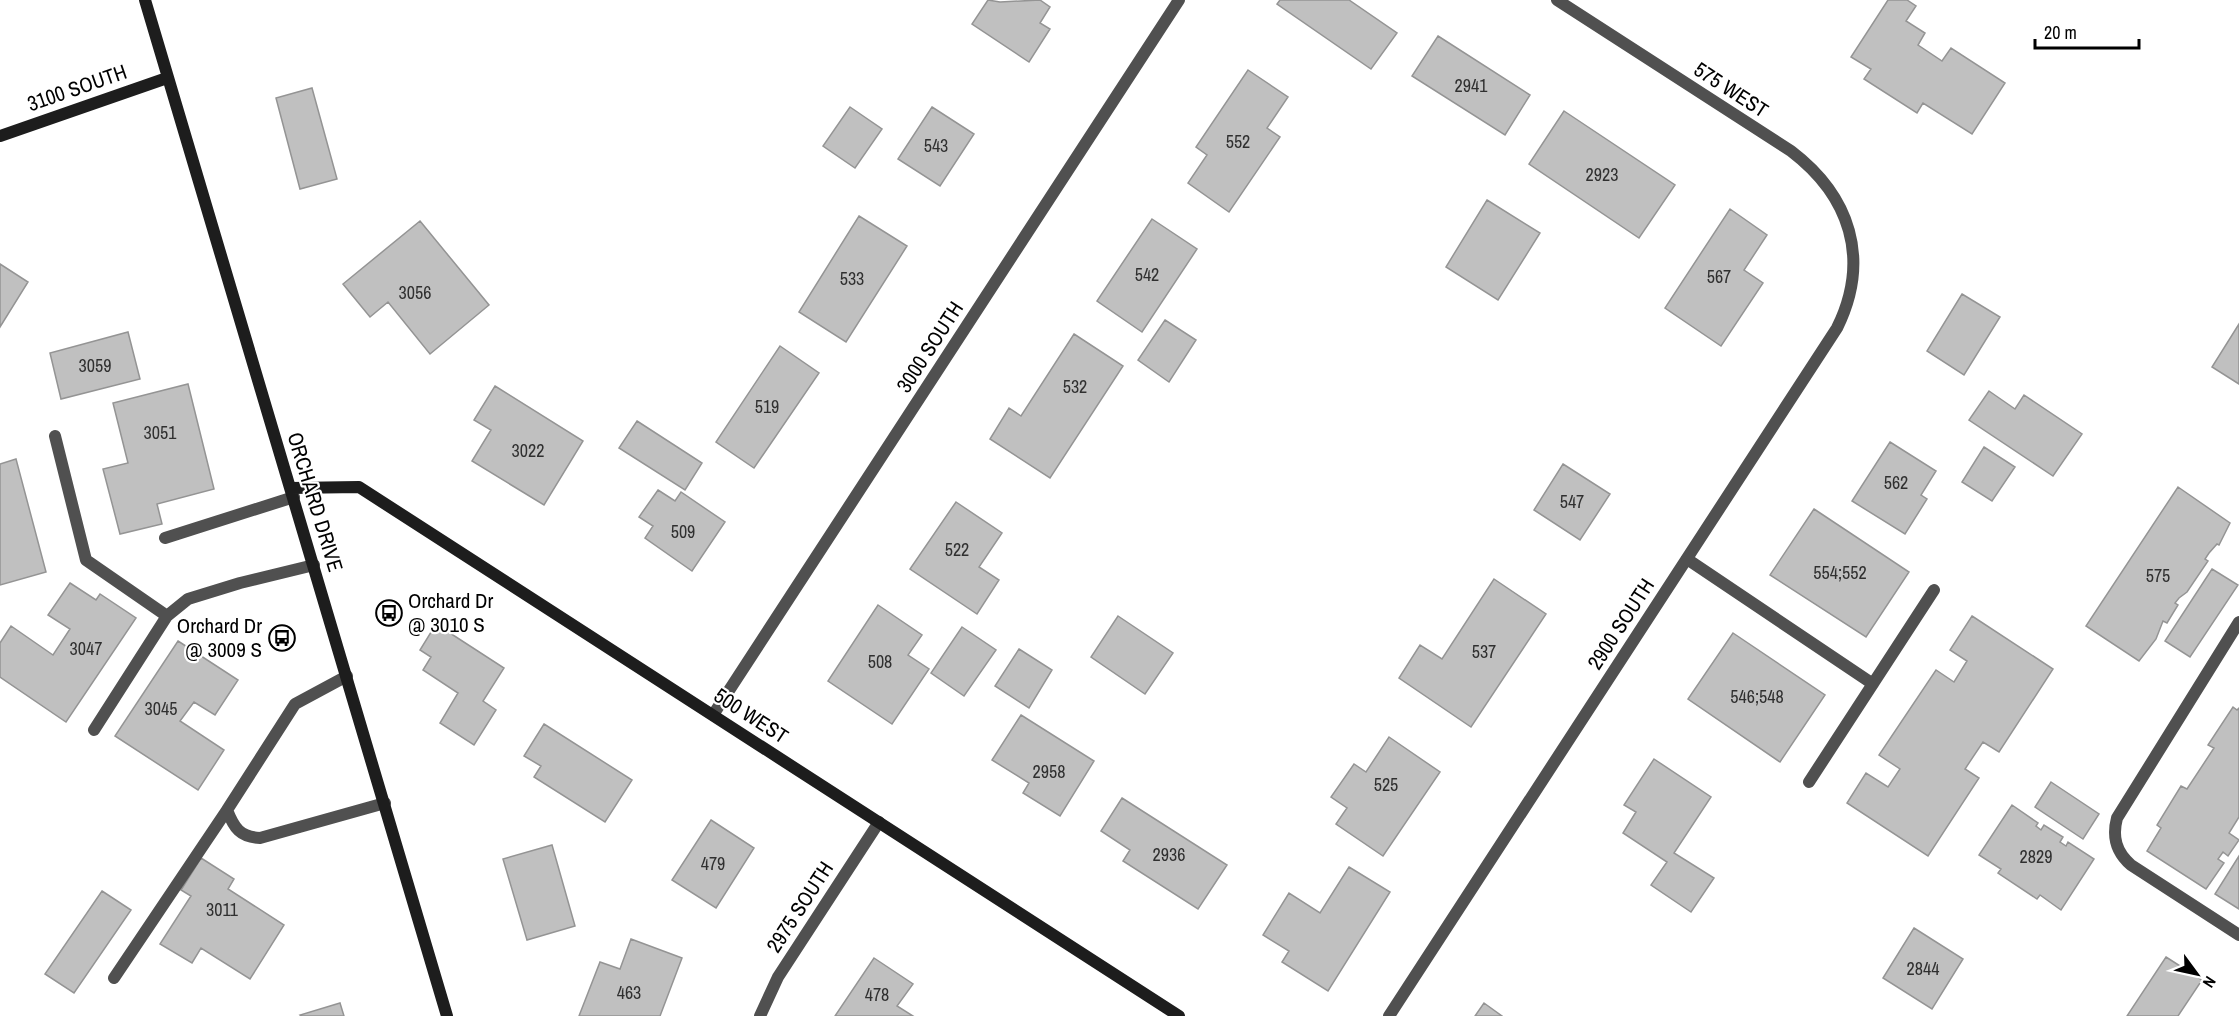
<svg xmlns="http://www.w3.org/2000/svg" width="2239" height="1016" font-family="'Archivo Narrow',sans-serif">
<rect width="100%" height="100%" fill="#fff"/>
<path fill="#c0c0c0" stroke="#949494" stroke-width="1.5" d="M988,0L1000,2L1040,0L1050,7L1040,23L1050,29L1029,62L972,24Z
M1280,0H1349L1397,33L1371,69L1277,4Z
M1888,0H1907L1916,6L1906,21L1925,33L1918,45L1942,61L1951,48L2005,83L1972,134L1923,103L1917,113L1864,79L1871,69L1851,57Z
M1438,36L1530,95L1505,135L1412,76Z
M1248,70L1288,97L1267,128L1280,137L1229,212L1188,183L1207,155L1196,147Z
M312,88L337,179L300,189L276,98Z
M850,107L882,129L855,168L823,146Z
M932,107L974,134L940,186L898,159Z
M1564,111L1675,185L1639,238L1529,164Z
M1487,200L1540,233L1498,300L1446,267Z
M1730,209L1767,235L1744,270L1763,283L1721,346L1665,308Z
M859,216L907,246L846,342L799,312Z
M1152,219L1197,249L1142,332L1097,301Z
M420,221L489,305L430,354L388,302L370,317L343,284Z
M0,264L28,282L0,327Z
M1962,294L2000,317L1964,375L1927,351Z
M1165,320L1196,340L1169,382L1138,360Z
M2239,324V384L2212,367Z
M128,332L140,379L61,399L50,353Z
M1074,334L1123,366L1050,478L990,439L1009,408L1021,416Z
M780,346L819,373L754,468L716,442Z
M188,384L214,489L157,504L162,524L120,534L103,469L128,463L113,403Z
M495,386L583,441L544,505L472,461L491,430L474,420Z
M1989,391L2015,409L2024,395L2082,434L2053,476L1969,420Z
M637,421L702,463L685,490L619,448Z
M1890,442L1936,471L1921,495L1927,499L1905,534L1852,501Z
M1984,447L2015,467L1992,501L1962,482Z
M16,459L46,572L0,585V464Z
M1563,464L1610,494L1580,540L1534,510Z
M2178,487L2230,523L2219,545L2217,544L2209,553L2205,559L2208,561L2187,592L2179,598L2175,603L2178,605L2167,623L2163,621L2156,639L2139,661L2086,626Z
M658,490L675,501L681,492L725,522L692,571L645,538L653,526L639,517Z
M956,502L1002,533L979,567L999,580L977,614L910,569Z
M1814,509L1909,572L1866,637L1770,575Z
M2212,569L2238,585L2190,657L2165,641Z
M1494,579L1546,614L1471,727L1399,678L1420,645L1442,659Z
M70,583L96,600L100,594L136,618L66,722L0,677V643L11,626L53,655L70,629L48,615Z
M878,605L922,635L908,655L929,669L892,724L828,681Z
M1118,616L1173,653L1145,694L1091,657Z
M1972,616L2053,669L1999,752L1983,742L1965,769L1979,778L1928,856L1847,803L1866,773L1888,787L1900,769L1879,755L1936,670L1954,682L1967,661L1950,650Z
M436,624L504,668L483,701L496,710L474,745L440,723L458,693L423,670L431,657L420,650Z
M962,627L996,650L964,696L931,673Z
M1733,633L1825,695L1780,762L1688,699Z
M178,641L238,680L215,715L194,702L180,721L224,750L198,790L115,736Z
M1019,649L1052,670L1029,708L995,686Z
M2233,707L2237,710L2239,708V817L2229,833L2239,840L2228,856L2223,852L2218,859L2224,863L2206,889L2147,851L2161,828L2157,825L2181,786L2187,789L2214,748L2208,745Z
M1021,715L1094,761L1060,816L1023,793L1029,783L992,760Z
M544,724L632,780L605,822L534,777L541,766L524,756Z
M1389,737L1440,772L1383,856L1336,824L1347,808L1331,797L1354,764L1366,772Z
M1654,759L1711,797L1674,853L1714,878L1691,912L1651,885L1667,862L1623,833L1636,812L1624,805Z
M2051,782L2099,814L2083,839L2035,807Z
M1122,798L1227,865L1198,909L1123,861L1130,850L1101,831Z
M2012,805L2038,823L2036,826L2041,830L2044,825L2063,837L2060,842L2066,846L2068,842L2094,859L2061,910L2040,895L2037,899L1998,873L2001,869L1979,855Z
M711,820L754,848L716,908L672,880Z
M552,845L575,926L527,940L503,859Z
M2239,856V909L2215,894Z
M201,858L234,879L228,889L284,925L250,979L201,948L192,963L160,944L191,896L181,890Z
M1349,867L1390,892L1328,991L1282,962L1289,951L1263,935L1289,893L1320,913Z
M102,891L131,910L74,993L45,974Z
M1914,928L1963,959L1932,1009L1883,978Z
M631,939L682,958L660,1016H579L600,962L620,969Z
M2166,957L2202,980L2178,1016H2127Z
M874,958L913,984L897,1006L913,1016H835Z
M340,1003L344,1016H301L300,1015Z
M1484,1003L1502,1016H1475Z"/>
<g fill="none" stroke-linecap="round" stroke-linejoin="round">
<path stroke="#505050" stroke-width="12" d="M55,436L86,560L167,616
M165,538L294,497
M1687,559L1873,684
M2239,622L2117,818C2112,837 2116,852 2131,865L2239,935
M347,676L295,704L227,810C234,828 240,837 260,838L385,803
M94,730L167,616L188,599L240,583L314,565
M1809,782L1934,590
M114,978L227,810"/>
<path stroke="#505050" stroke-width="12" d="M713,715L1179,0
M760,1016L778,977L879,822
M1389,1016L1837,328C1871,259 1850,196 1791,151L1557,0"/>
<path stroke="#1d1d1d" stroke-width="12" d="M145,0L447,1016
M0,136L167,78
M291,488L359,487L1179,1016"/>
</g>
<defs>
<g id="bus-ring" transform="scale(1.35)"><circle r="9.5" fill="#fff" stroke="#000" stroke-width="1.5"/><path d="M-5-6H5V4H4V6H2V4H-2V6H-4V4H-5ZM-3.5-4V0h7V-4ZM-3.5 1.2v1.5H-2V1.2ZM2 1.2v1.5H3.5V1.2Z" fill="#000"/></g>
</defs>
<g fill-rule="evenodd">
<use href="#bus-ring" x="389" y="613"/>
<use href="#bus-ring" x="282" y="638"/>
</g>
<g text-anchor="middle" stroke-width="4.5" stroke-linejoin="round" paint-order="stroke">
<g font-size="18" fill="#303030">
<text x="1471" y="92">2941</text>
<text x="1238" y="148">552</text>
<text x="936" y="152">543</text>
<text x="1602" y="181">2923</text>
<text x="1147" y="281">542</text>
<text x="1719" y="283">567</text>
<text x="852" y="285">533</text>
<text x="415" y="299">3056</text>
<text x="95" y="372">3059</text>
<text x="1075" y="393">532</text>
<text x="767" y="413">519</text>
<text x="160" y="439">3051</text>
<text x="528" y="457">3022</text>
<text x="1896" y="489">562</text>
<text x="1572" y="508">547</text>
<text x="683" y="538">509</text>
<text x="957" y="556">522</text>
<text x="1840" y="579">554;552</text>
<text x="2158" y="582">575</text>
<text x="86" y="655">3047</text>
<text x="1484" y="658">537</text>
<text x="880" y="668">508</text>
<text x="1757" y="703">546;548</text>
<text x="161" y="715">3045</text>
<text x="1049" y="778">2958</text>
<text x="1386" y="791">525</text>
<text x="1169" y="861">2936</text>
<text x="2036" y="863">2829</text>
<text x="713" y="870">479</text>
<text x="222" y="916">3011</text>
<text x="1923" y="975">2844</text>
<text x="629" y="999">463</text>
<text x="877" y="1001">478</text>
</g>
<g font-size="21" fill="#000" stroke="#fff">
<text transform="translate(77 88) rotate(-19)" y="7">3100 SOUTH</text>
<text transform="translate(1731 90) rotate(33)" y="7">575 WEST</text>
<text transform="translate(930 347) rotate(-57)" y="7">3000 SOUTH</text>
<text transform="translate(315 502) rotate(73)" y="7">ORCHARD DRIVE</text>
<text transform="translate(1621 624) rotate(-57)" y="7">2900 SOUTH</text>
<text transform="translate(751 716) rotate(33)" y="7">500 WEST</text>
<text transform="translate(800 907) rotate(-57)" y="7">2975 SOUTH</text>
</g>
<g font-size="21" fill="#000" stroke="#fff" text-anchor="start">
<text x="408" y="608">Orchard Dr<tspan x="408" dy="24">@ 3010 S</tspan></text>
<text x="262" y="633" text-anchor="end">Orchard Dr<tspan x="262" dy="24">@ 3009 S</tspan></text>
</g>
</g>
<g transform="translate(2197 974) rotate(123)" stroke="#ffffff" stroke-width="4.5" paint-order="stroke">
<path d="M0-4.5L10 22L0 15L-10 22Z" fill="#000000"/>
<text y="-9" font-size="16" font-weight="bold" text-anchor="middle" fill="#000000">N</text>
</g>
<path d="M2035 39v9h104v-9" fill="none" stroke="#000000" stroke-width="3"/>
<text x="2044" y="39" font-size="18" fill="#000000" stroke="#ffffff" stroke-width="4.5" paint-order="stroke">20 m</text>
</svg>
